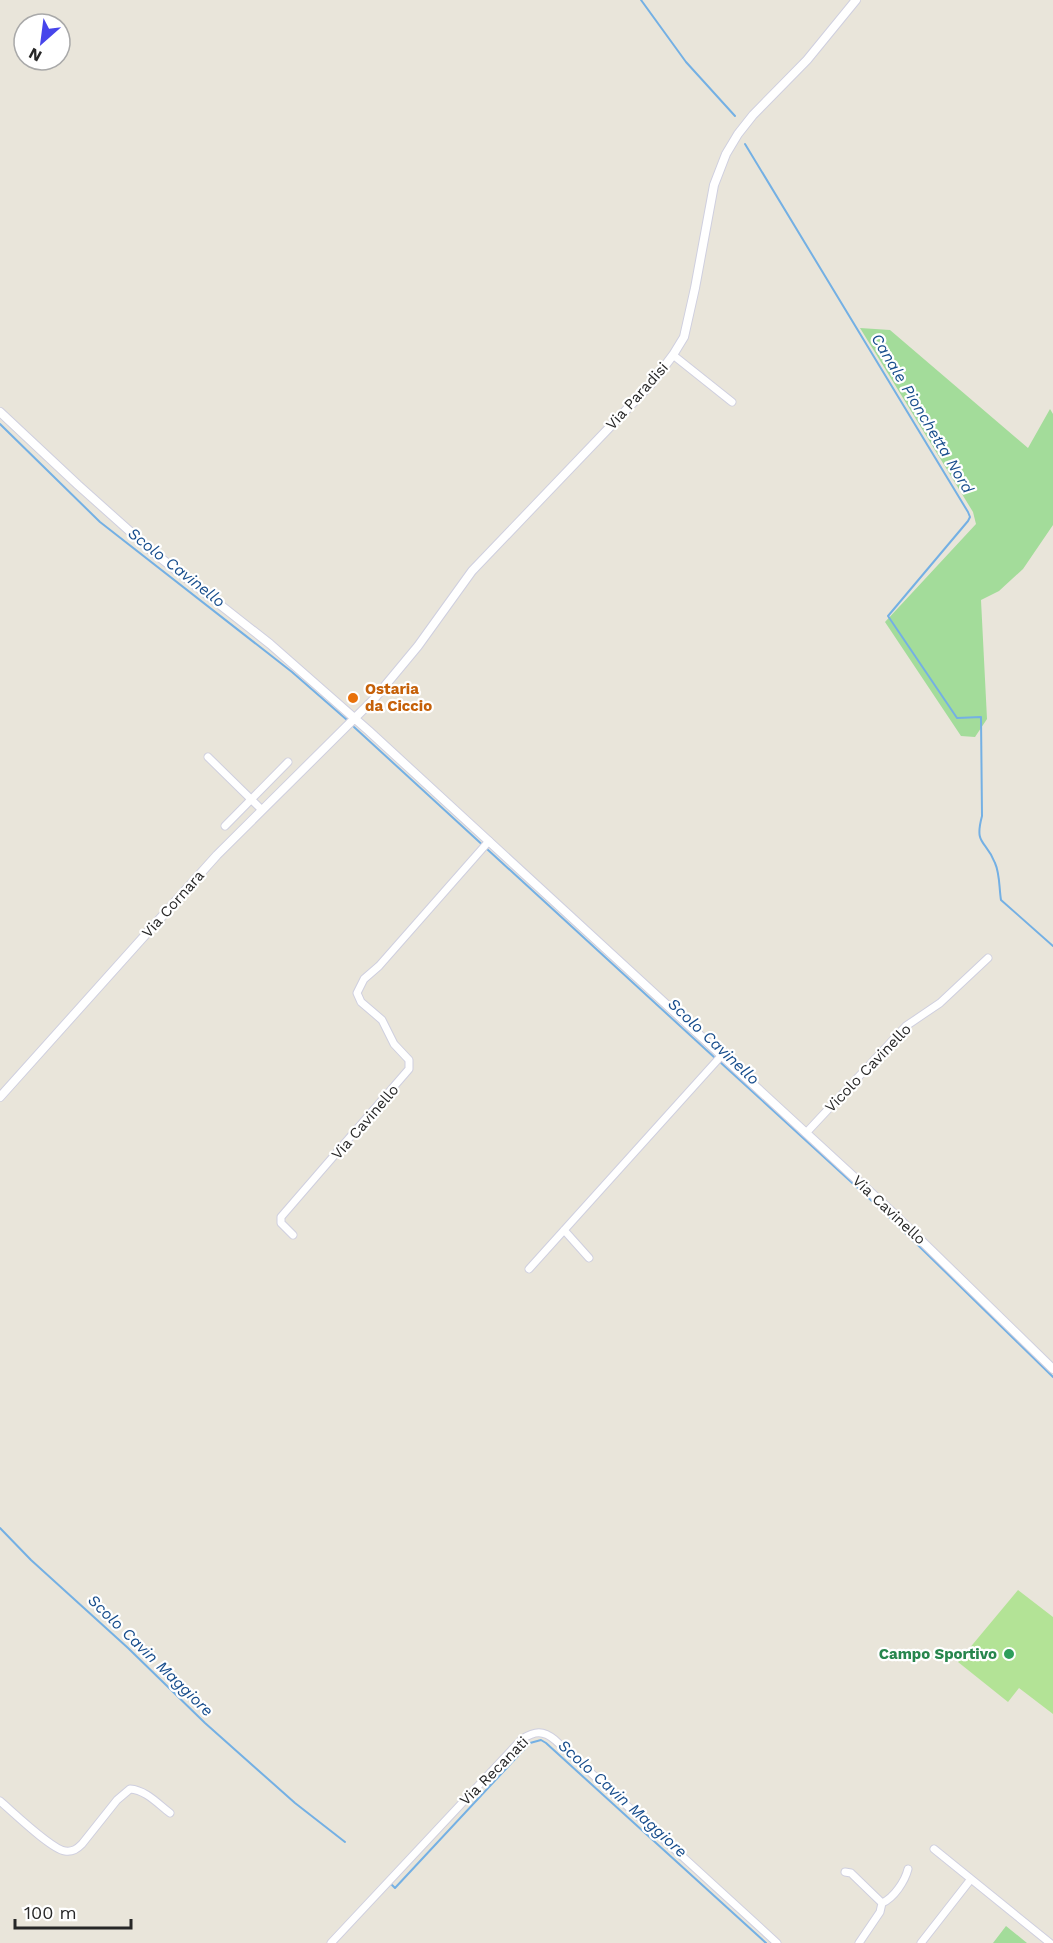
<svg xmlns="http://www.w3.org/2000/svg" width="1053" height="1943" font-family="'Work Sans',sans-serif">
<rect width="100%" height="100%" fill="#e9e5da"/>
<path fill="#a3dc9a" d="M860,328L890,330L1028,448L1050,409L1053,414V525L1023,569L999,591L981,600L987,719L975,737L961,736L885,622L976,524L973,512Z
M1006,1926L1027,1943H993Z"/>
<path fill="#b3e396" d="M1018,1590L1053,1617V1714L1019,1688L1008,1702L958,1662Z"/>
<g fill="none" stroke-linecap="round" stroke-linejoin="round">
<path stroke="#74b0e4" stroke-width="2" d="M641,0L686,62L735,116
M745,144L968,512L970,517L968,521L888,616L957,718L981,717L982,816C974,846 986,839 995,863C1000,874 999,888 1001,900L1053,946
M0,424L100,522L292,672L347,720
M354,727L715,1058
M720,1062L884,1212L1053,1377
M0,1528L31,1560L128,1648L205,1723L295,1803L345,1842
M392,1885L395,1888L530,1743L541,1740L546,1743L766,1943"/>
<g stroke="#cfcfdf" stroke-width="9">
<path id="minor" d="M673,355L732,402
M208,757L262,810
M225,826L288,762
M806,1133L906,1026L940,1003L988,958
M564,1230L589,1258
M293,1235L281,1223V1217L409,1069V1060L394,1044L382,1020L361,1002L357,993L364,979L379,966L489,841
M529,1269L722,1055
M0,1801C13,1812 51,1849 65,1851C73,1852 77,1849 82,1844L117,1800L130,1789C146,1790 158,1804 170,1813
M934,1849L1050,1943
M845,1872L851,1873L882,1903
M331,1943L522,1739C535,1731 543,1730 555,1740L777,1943
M859,1943L880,1912L882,1903C894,1898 905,1881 908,1869
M921,1943L971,1879"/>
</g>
<g stroke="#cfcfdf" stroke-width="10">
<path id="tertiary" d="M0,412L78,485L153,552L270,644L369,731L892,1212L1053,1369
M0,1097L217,855L374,699L418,646L472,571L652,383L673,355L684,337L695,288L714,185L726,154L738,134L753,115L807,60L856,0"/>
</g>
<use href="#minor" stroke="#fff" stroke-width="7"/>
<use href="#tertiary" stroke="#fff" stroke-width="8"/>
</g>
<circle fill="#e8710a" stroke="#fff" stroke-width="2" cx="353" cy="698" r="6"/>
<circle fill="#2e9e5b" stroke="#fff" stroke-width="2" cx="1009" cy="1654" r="6"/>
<g text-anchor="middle" stroke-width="4.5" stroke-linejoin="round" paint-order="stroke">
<g font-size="15" fill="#272727" stroke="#fff">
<text transform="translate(637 396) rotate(-48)" y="5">Via Paradisi</text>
<text transform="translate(173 904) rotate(-48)" y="5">Via Cornara</text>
<text transform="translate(868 1068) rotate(-46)" y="5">Vicolo Cavinello</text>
<text transform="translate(365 1122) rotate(-49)" y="5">Via Cavinello</text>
<text transform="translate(889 1210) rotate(43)" y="5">Via Cavinello</text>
<text transform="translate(494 1771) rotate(-45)" y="5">Via Recanati</text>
</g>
<g font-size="15" font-weight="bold" fill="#c56008" stroke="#fff" text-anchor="start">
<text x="365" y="694">Ostaria<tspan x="365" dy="17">da Ciccio</tspan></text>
</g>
<g font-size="15" font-weight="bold" fill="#27864d" stroke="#fff" text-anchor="end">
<text x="997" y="1659">Campo Sportivo</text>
</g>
<g font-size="16" font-style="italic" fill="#174d8c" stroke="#fff">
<text transform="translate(923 413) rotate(59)" y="6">Canale Pionchetta Nord</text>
<text transform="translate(177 567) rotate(38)" y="6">Scolo Cavinello</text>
<text transform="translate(714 1041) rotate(43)" y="6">Scolo Cavinello</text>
<text transform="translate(151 1655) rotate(44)" y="6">Scolo Cavin Maggiore</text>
<text transform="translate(623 1798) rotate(42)" y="6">Scolo Cavin Maggiore</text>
</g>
</g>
<g transform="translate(42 42) rotate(208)"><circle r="28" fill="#ffffff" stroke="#a9a9a9" stroke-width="1.5"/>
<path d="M0-4.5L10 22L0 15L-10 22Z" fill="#4745eb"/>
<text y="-9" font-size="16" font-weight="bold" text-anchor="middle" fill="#272727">N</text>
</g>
<path d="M15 1919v9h116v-9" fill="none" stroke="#272727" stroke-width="3"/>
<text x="24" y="1919" font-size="18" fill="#272727" stroke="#ffffff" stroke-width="4.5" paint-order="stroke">100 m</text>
</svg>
